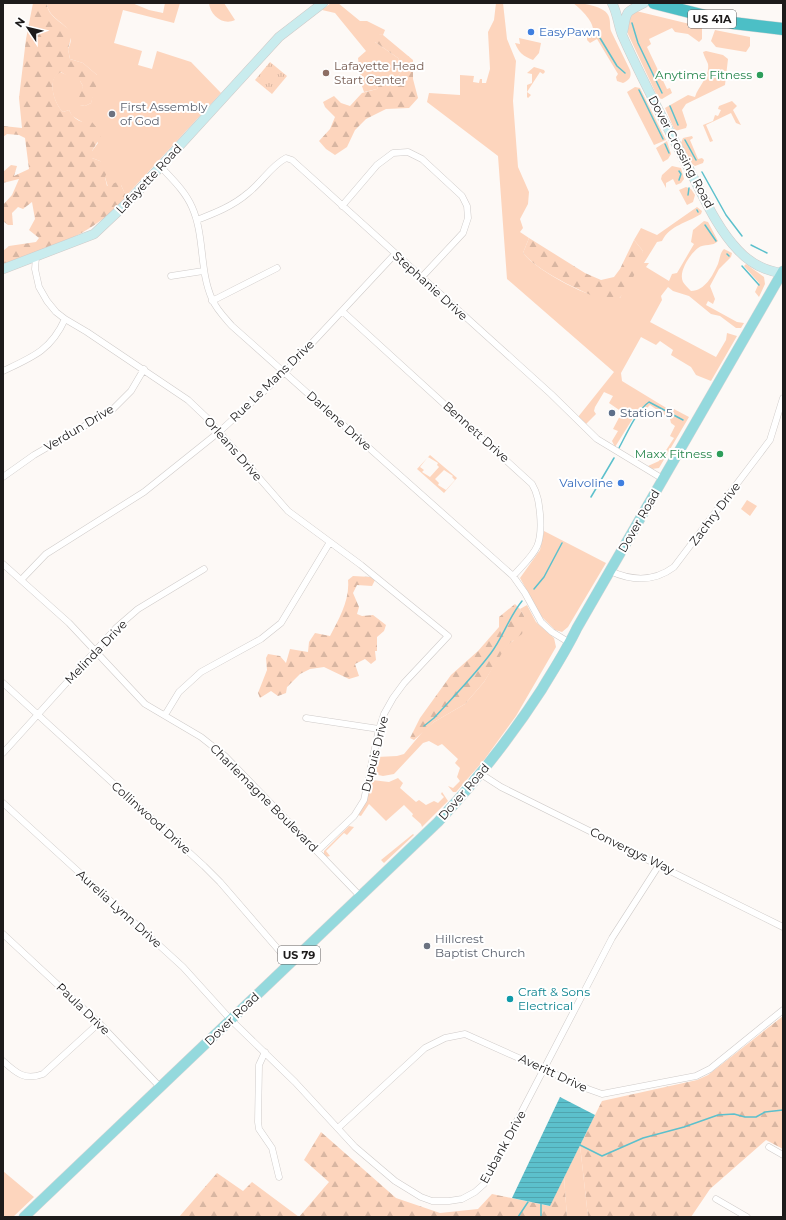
<svg xmlns="http://www.w3.org/2000/svg" width="786" height="1220" font-family="Montserrat,sans-serif">
<defs>
<pattern id="forest-firs" width="22" height="20" patternUnits="userSpaceOnUse"><rect width="22" height="20" fill="#fdd5bd"/><path d="M5 1l3.5 6h-7zM16 11l3.5 6h-7z" fill="#d8b6a2"/></pattern>
<pattern id="park-tufts" width="24" height="20" patternUnits="userSpaceOnUse"><rect width="24" height="20" fill="#fdd5bd"/><path d="M3 7l-1-3M5 7V3M7 7l1-3M15 17l-1-3M17 17v-4M19 17l1-3" fill="none" stroke="#d8b6a2"/></pattern>
<pattern id="water-rules" width="6" height="5" patternUnits="userSpaceOnUse"><rect width="6" height="5" fill="#5cc0cc"/><path d="M0 2.5h6" fill="none" stroke="#50a4af"/></pattern>
</defs>
<rect width="100%" height="100%" fill="#fdf9f6"/>
<path fill="#fdd5bd" fill-rule="evenodd" d="M47,3H132L149,10L163,13L165,3H180L174,23L123,10L114,43L142,51L138,65L152,69L157,51L191,62L221,93L126,196L121,185L108,187L100,161L92,158V151L98,143L84,123L72,116L69,110L63,112C54,104 46,78 60,72L80,81L83,86L80,105L85,106L91,103L97,75L83,63L70,59L68,49C81,23 48,24 47,3Z
M209,3H224L235,20C223,26 210,15 209,3Z
M331,3H338L360,21H367L385,30L383,35L375,34V42L398,58L403,68L397,78L380,82L377,89L364,92L361,83L358,58L366,51L335,13L322,10Z
M496,3H503L507,39L516,61L513,101L518,167L529,192L528,204L520,219L523,228L520,232L529,238L523,253C535,268 568,286 586,293C597,297 610,297 620,298L643,251L634,240L641,228L657,235L697,207L702,211L701,214C687,223 670,225 662,241L657,242L644,263H649L646,267L669,281L672,274L677,273L694,244L691,242L693,230L704,221L708,222L718,241C713,247 704,243 698,248C690,254 678,272 683,282C685,285 688,288 691,291C705,291 713,275 718,264C720,258 720,253 724,249L732,253L731,257L719,269L710,286L715,299L713,304L708,301L706,305L737,322L744,323L741,328H736L720,316L711,314L689,296L673,291L668,287L661,296L662,300L650,322L716,357L726,340L727,333L737,336L711,381L696,375L691,367L671,355L673,350L660,341L656,345L641,337L621,373L622,381L668,409L672,408L689,417L659,468L652,469L648,466L659,461L674,438L670,436L675,426L671,423L670,419L650,405L647,408L640,407L615,447L612,441L618,431L613,429L622,412L609,403L613,396L604,392L595,407L594,411L596,414L586,424L578,417L614,372L507,279L498,156L427,102L429,93L460,95V75L474,76L473,82L479,83L480,79H482V83H486L490,69L488,32L494,20Z
M573,3C583,3 606,6 609,17C611,23 609,28 612,33C618,45 624,58 630,70C632,77 629,80 623,83L617,81L616,77L618,74L597,39L590,43L587,40V35L593,30C594,22 580,8 573,3Z
M636,11L702,27V39L699,42L688,34L675,32L672,28L649,39L651,44L647,47L667,89L670,88L672,93L662,99L658,98L628,34L626,19Z
M715,30L750,37V46L746,52L716,47L711,41Z
M519,38L541,43L539,53L533,60C523,56 519,53 515,43L520,44Z
M706,51L723,55L728,59L725,85L686,104L682,110L687,125L686,128L675,131L665,108L688,95L695,97C698,86 710,77 708,64C707,61 704,56 703,52Z
M534,67L544,70L545,72L543,74L540,72L527,92L531,95L528,98L527,97V85L532,83V74L527,73Z
M635,87L640,88L666,140L654,145L627,92Z
M732,101L737,106L733,110L741,125L736,123L731,113L706,125L713,141L710,142L703,125L713,121L715,115L718,116L721,110L718,109L719,106Z
M692,136L693,138L690,140L698,159L702,158L704,160L703,163L695,166L692,164L681,143L683,138Z
M667,141L671,154L668,159L663,162L656,148Z
M672,166L681,168L684,179L681,183L676,185L673,179L666,183V188L661,179L662,175Z
M686,187L691,189L695,195L693,202L687,205L679,190Z
M746,264L764,277L765,284L759,297L755,292L759,283L744,266Z
M430,455L457,478L444,493L417,469ZM428,457L438,463L437,465L439,467L430,477L422,472L424,470L420,467ZM444,470L453,476L452,477L455,480L446,490L438,485L439,483L435,479Z
M747,500L757,506L750,516L741,509Z
M544,531L606,563L568,627L562,632L555,630L541,616L520,578L540,550Z
M527,605L536,622L554,638L556,647L516,716L484,760L456,792H453L448,786L453,788L460,781L457,777L460,768L455,763L458,759L442,744L438,746L429,741L423,743L394,774L383,776L374,774L377,757L397,756L404,754L424,730L434,722L465,704L484,682L501,653L507,644L513,641L524,616L520,609Z
M398,778L403,783L400,788L416,802L419,800L426,805L434,801L438,803L444,797L441,794L442,792L448,801L422,827L421,824L412,816L413,814L404,805L386,821L369,804L361,816L358,815L366,802L372,780L389,782Z
M349,826L354,827L347,835L344,833L326,851L330,856L326,857L324,855V851Z
M413,834L414,835L384,863L381,860Z
M580,1145L588,1217H567L564,1177Z
M3,1171L34,1197L13,1217H3Z"/>
<path fill="url(#forest-firs)" d="M33,3H47C47,18 66,23 72,34L68,49L70,59L83,63L97,75L98,81L91,103L85,106L80,105L78,100L83,86L80,81H75L61,72C46,78 54,104 63,112L69,110C73,119 81,124 92,122L97,128L101,136L92,151V158L100,161L108,170L105,177L107,186L117,182L121,185L126,196C95,235 48,249 3,265V251L9,246L36,242L39,238L29,230L35,219L32,202L23,209L18,207L12,213L13,225H8L3,221V205L12,195L19,179L3,183V172L11,165L17,166L14,176L29,169L25,138L19,135L7,134L3,137V126L22,128L19,98L26,39Z
M375,33L383,35L413,60V79L418,98L409,108L386,109L366,119L355,130L347,147L335,155L326,149L319,141L330,129L335,117L325,107L323,102L334,96L341,103L350,106L362,93L377,89L380,82L397,78L403,68L398,58L375,42Z
M529,238L585,273L601,280L614,277L620,269L634,240L643,251C640,267 626,294 613,305C586,293 542,275 523,253Z
M353,576L371,577L375,580L372,586L357,585L353,593L359,607L357,614L362,616L373,615L386,625L384,631L377,637V651H375L376,660L371,664L365,659L355,664L359,676L349,679L324,667L310,669L300,674L287,687L286,693L278,696L271,691L260,698L258,693L267,670L266,658L268,654L280,656L286,663L290,649L308,652L309,642L315,633L330,636C339,619 350,600 348,580Z
M515,604L520,609L524,616V626L522,634L507,645L484,682L465,704L434,722L414,740L410,738L420,718L451,675L478,651L499,627V617Z
M783,1016V1149L766,1140L710,1189L691,1217H588L580,1145L602,1101L697,1080L708,1075Z
M321,1132L396,1198L440,1213L478,1209L492,1194L549,1206L564,1177L567,1217H179L217,1173L243,1191L252,1182L299,1217L329,1182L304,1160Z"/>
<path fill="url(#park-tufts)" d="M270,62L287,76L272,94L255,80Z"/>
<path fill="url(#water-rules)" d="M560,1097L595,1115L550,1206L512,1198Z"/>
<g fill="none" stroke-linecap="round" stroke-linejoin="round">
<path stroke="#5cc0cc" stroke-width="1.5" d="M632,23L638,43L662,93
M600,38L617,66L625,73
M639,90L663,139
M670,106L678,125
M685,140L696,160
M665,144L669,153
M679,171L681,174L679,180
M702,172L726,215L742,236
M688,195L689,188
M697,210L698,212
M705,225L716,241
M751,245L767,253
M727,254L729,256
M742,266L759,285
M619,448C626,435 637,410 649,402L683,420
M591,497L614,458
M534,589L544,577L562,543
M424,726L434,718C453,697 474,676 491,653C503,637 509,617 522,601
M580,1145L602,1156L643,1138L684,1127L718,1115L734,1114L745,1117H756L765,1112L783,1110
M518,1217L528,1202
M541,1217V1204"/>
<g stroke="#cfcbc9" stroke-width="7">
<path id="street" d="M160,166C172,179 185,191 192,207C205,236 199,270 212,299C216,309 225,318 232,326L513,576L525,593L541,622L552,632L570,643
M342,206L377,165L393,153L408,152L422,159L462,196L467,206L468,218L463,233L421,278
M197,220C215,213 233,206 248,193C262,182 271,166 286,158L292,160L551,394L597,439L663,479
M36,257L35,269L39,287L47,301L56,312L65,319L87,332L188,400L207,418L288,511L361,565L448,636L404,683L393,698L384,714L379,729L364,800L354,816L317,851
M171,276L203,271
M212,301L277,268
M342,311L532,484C538,494 539,504 540,514C543,548 535,552 513,576
M3,371C33,357 51,350 65,319
M3,477L34,455L112,410L131,391L144,369
M3,564L69,623L145,704L201,737L225,756L360,896
M610,571C632,581 654,582 674,567L770,440L783,398
M21,580L46,554L144,492L219,432L285,372L395,254
M3,683L204,866L220,882L290,963
M165,715L179,692L201,672L261,639L281,623L330,542
M306,718L379,729
M3,753L116,628L138,609L204,569
M481,774L501,787L783,927
M3,803L183,967L231,1020L295,1082L355,1147L395,1181L421,1197L432,1201H449L462,1199L475,1192L484,1184L612,938L659,865
M3,934L99,1023L160,1087
M265,1052L259,1065L258,1122L259,1129L272,1148L279,1177
M3,1061C16,1073 25,1081 43,1074L99,1023
M338,1128L425,1048L445,1038L465,1034L588,1089L602,1094L696,1076L710,1069L783,1010
M769,1147L783,1155
M716,1199L747,1217"/>
</g>
<g stroke="#cfcbc9" stroke-width="10">
<path id="secondary" d="M612,3C618,14 618,26 623,37C643,82 666,124 688,167C703,195 716,227 738,250C750,263 765,271 782,273
M623,31C627,11 624,13 644,3
M3,269L94,234L128,202L279,37L323,3"/>
</g>
<g stroke="#d6d6d6" stroke-width="11">
<path id="primary" d="M24,1217L438,822C477,780 511,737 542,689C554,669 567,649 577,628L783,271"/>
</g>
<g stroke="#d6d6d6" stroke-width="13">
<path id="highway" d="M654,3L733,23L783,29"/>
</g>
<use href="#street" stroke="#fff" stroke-width="6"/>
<use href="#secondary" stroke="#c9ecee" stroke-width="9"/>
<use href="#primary" stroke="#94d9dd" stroke-width="10"/>
<use href="#highway" stroke="#4cbfc6" stroke-width="12"/>
</g>
<g fill="#3f7fe0" stroke="#fff" stroke-width="1.5">
<circle cx="531" cy="32" r="4"/>
<circle cx="621" cy="483" r="4"/>
</g>
<circle fill="#8d6e63" stroke="#fff" stroke-width="1.5" cx="326" cy="73" r="4"/>
<g fill="#2e9e5b" stroke="#fff" stroke-width="1.5">
<circle cx="760" cy="75" r="4"/>
<circle cx="720" cy="454" r="4"/>
</g>
<g fill="#6b7280" stroke="#fff" stroke-width="1.5">
<circle cx="112" cy="114" r="4"/>
<circle cx="427" cy="946" r="4"/>
</g>
<circle fill="#5c6f8a" stroke="#fff" stroke-width="1.5" cx="612" cy="413" r="4"/>
<circle fill="#0f9aa8" stroke="#fff" stroke-width="1.5" cx="510" cy="999" r="4"/>
<g text-anchor="middle" stroke-width="4" stroke-linejoin="round" paint-order="stroke">
<g fill="#fff" stroke="#615f5f" stroke-width="1">
<rect x="688" y="10" width="48" height="18" rx="3"/>
<rect x="278" y="946" width="42" height="18" rx="3"/>
</g>
<g font-size="11" font-weight="bold" fill="#1d1b1b">
<text x="712" y="23">US 41A</text>
<text x="299" y="959">US 79</text>
</g>
<g font-size="12" fill="#366cbe" stroke="#fff" text-anchor="start">
<text x="539" y="36">EasyPawn</text>
<text x="613" y="487" text-anchor="end">Valvoline</text>
</g>
<g font-size="12" fill="#785e54" stroke="#fff" text-anchor="start">
<text x="334" y="70">Lafayette Head<tspan x="334" dy="14">Start Center</tspan></text>
</g>
<g font-size="12" fill="#27864d" stroke="#fff" text-anchor="end">
<text x="752" y="79">Anytime Fitness</text>
<text x="712" y="458">Maxx Fitness</text>
</g>
<g font-size="12" fill="#5b616d" stroke="#fff" text-anchor="start">
<text x="120" y="111">First Assembly<tspan x="120" dy="14">of God</tspan></text>
<text x="435" y="943">Hillcrest<tspan x="435" dy="14">Baptist Church</tspan></text>
</g>
<g font-size="12" fill="#1d1b1b" stroke="#fff">
<text transform="translate(681 152) rotate(62)" y="4">Dover Crossing Road</text>
<text transform="translate(149 179) rotate(-47)" y="4">Lafayette Road</text>
<text transform="translate(430 286) rotate(42)" y="4">Stephanie Drive</text>
<text transform="translate(272 381) rotate(-44)" y="4">Rue Le Mans Drive</text>
<text transform="translate(339 421) rotate(42)" y="4">Darlene Drive</text>
<text transform="translate(79 428) rotate(-31)" y="4">Verdun Drive</text>
<text transform="translate(476 432) rotate(42)" y="4">Bennett Drive</text>
<text transform="translate(233 449) rotate(49)" y="4">Orleans Drive</text>
<text transform="translate(715 514) rotate(-53)" y="4">Zachry Drive</text>
<text transform="translate(639 521) rotate(-60)" y="4">Dover Road</text>
<text transform="translate(96 652) rotate(-46)" y="4">Melinda Drive</text>
<text transform="translate(375 754) rotate(-76)" y="4">Dupuis Drive</text>
<text transform="translate(464 792) rotate(-49)" y="4">Dover Road</text>
<text transform="translate(264 798) rotate(45)" y="4">Charlemagne Boulevard</text>
<text transform="translate(151 818) rotate(42)" y="4">Collinwood Drive</text>
<text transform="translate(632 851) rotate(26)" y="4">Convergys Way</text>
<text transform="translate(119 909) rotate(42)" y="4">Aurelia Lynn Drive</text>
<text transform="translate(83 1009) rotate(44)" y="4">Paula Drive</text>
<text transform="translate(232 1019) rotate(-44)" y="4">Dover Road</text>
<text transform="translate(553 1073) rotate(25)" y="4">Averitt Drive</text>
<text transform="translate(503 1147) rotate(-61)" y="4">Eubank Drive</text>
</g>
<g font-size="12" fill="#4e5e75" stroke="#fff" text-anchor="start">
<text x="620" y="417">Station 5</text>
</g>
<g font-size="12" fill="#0d838f" stroke="#fff" text-anchor="start">
<text x="518" y="996">Craft &amp; Sons<tspan x="518" dy="14">Electrical</tspan></text>
</g>
</g>
<rect width="786" height="1220" fill="none" stroke="#1d1b1b" stroke-width="8"/>
<g transform="translate(28 28) rotate(305)" stroke="#ffffff" stroke-width="3" paint-order="stroke">
<path d="M0-3L7 15L0 10L-7 15Z" fill="#1d1b1b"/>
<text y="-6" font-size="11" font-weight="bold" text-anchor="middle" fill="#1d1b1b">N</text>
</g>
</svg>
